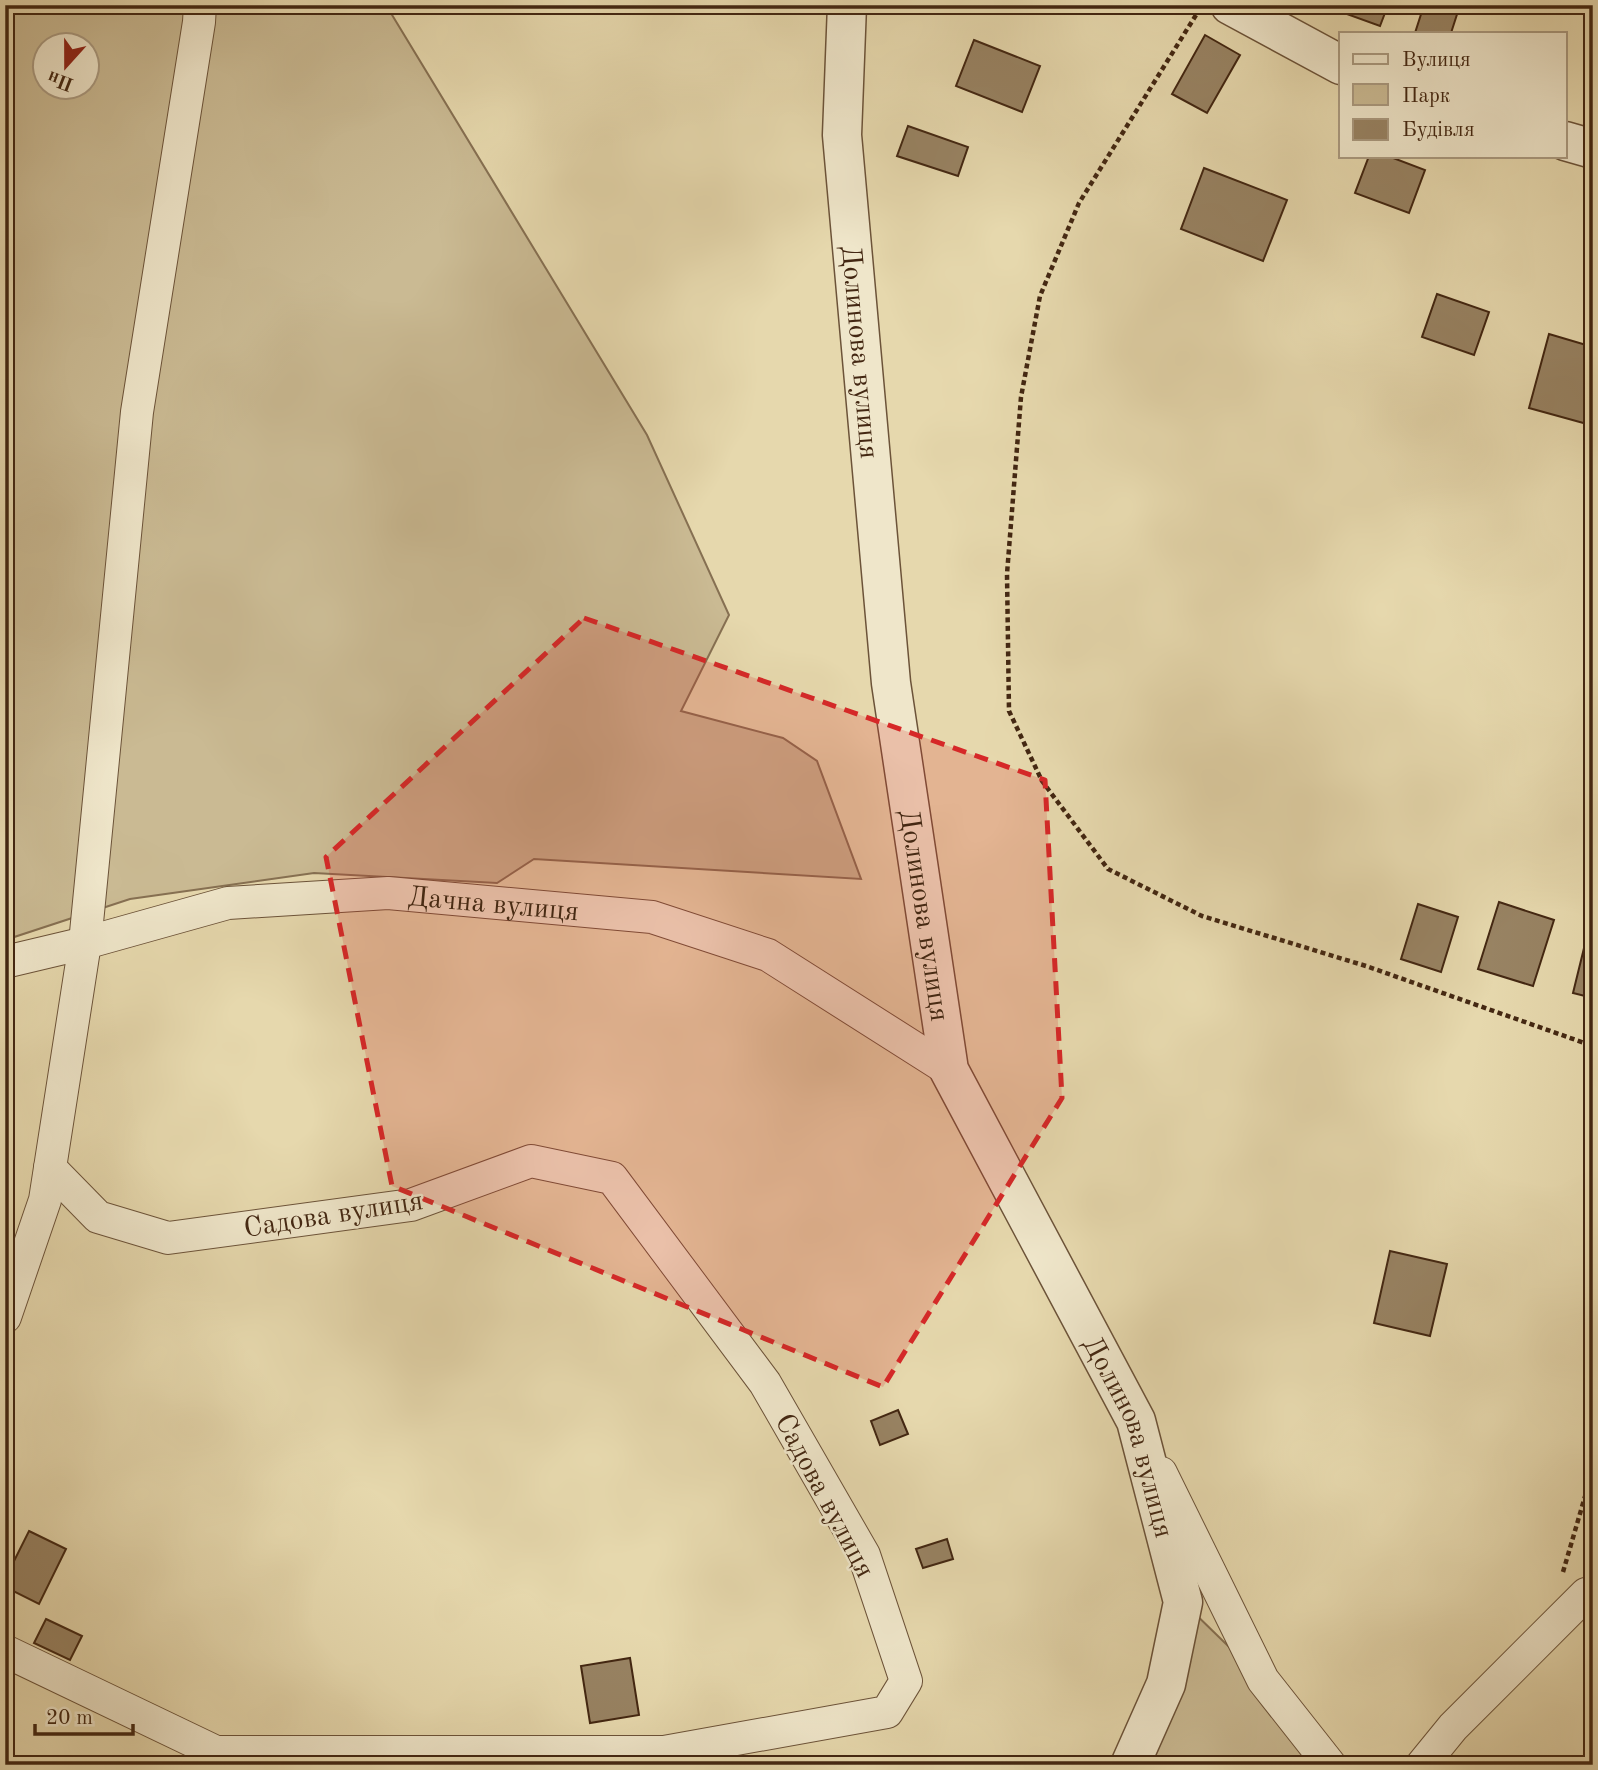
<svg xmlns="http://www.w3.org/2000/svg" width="1598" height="1770" font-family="'Old Standard TT',serif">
<rect width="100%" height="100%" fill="#e6d8ad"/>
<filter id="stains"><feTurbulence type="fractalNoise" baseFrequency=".00286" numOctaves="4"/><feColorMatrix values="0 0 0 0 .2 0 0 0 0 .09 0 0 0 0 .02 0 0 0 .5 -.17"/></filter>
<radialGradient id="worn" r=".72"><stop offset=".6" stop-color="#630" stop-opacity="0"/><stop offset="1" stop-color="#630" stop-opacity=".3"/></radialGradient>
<path fill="#caba93" stroke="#867052" stroke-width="2" fill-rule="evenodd" d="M5,5H386L647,435L729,615L681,711L783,738L817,761L861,879L534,859L497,883L314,873L130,899L5,940ZM46,46H88V88H46Z
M1183,1602L1263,1680L1330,1765H1119Z"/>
<path fill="#988363" stroke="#432712" stroke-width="2" d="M1331,5H1388L1380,26L1330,8Z
M1424,5H1460L1451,33H1415Z
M1205,35L1240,55L1207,113L1172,94Z
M974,40L1040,66L1022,112L956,86Z
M908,126L968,147L958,176L897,156Z
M1369,156H1388L1425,170L1409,213L1355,193Z
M1204,168L1287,200L1263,261L1181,229Z
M1437,294L1489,312L1474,355L1422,337Z
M1549,334L1593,347V404L1587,424L1529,408Z
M1499,902L1554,920L1533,986L1478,969Z
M1418,904L1458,917L1441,972L1401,959Z
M1585,944L1593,946V998L1573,993Z
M1390,1251L1447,1264L1430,1336L1374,1323Z
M898,1410L908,1434L880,1445L871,1421Z
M29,1531L66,1549L39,1604L5,1587V1579Z
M947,1539L953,1559L923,1568L916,1549Z
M46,1619L82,1636L70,1660L34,1643Z
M630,1658L639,1715L590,1723L581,1666Z"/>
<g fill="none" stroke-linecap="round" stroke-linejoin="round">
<g stroke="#6c5339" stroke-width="34">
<g id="minor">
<path id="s1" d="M5,962L85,943L228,903L388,893L652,917L768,955L949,1070"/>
<path d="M5,1317L45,1200L85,943L137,412L199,22L200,5"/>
<path d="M1161,1473L1263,1680L1330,1765"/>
<path d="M5,1651L216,1752H664L887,1712L906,1681L864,1555L765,1383L612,1178L531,1161L411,1205L168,1238L98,1217L50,1168"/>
<path d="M1422,1765L1453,1727L1586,1594L1593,1596"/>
</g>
</g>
<g stroke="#6c5339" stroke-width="41">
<g id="tertiary">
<path id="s2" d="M847,5L842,135L891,683L949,1070L1136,1421L1183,1602L1166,1684L1130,1765"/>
<path d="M1230,5L1341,65"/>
<path d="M1565,141L1593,149"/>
</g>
</g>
<path stroke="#432712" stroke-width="4.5" stroke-dasharray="5 3.5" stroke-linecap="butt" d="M1196,15L1079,203L1040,296L1021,397L1007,574L1009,711L1042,781L1108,869L1202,916L1366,966L1593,1046
M1563,1572L1593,1469"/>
<use href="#minor" stroke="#efe6ca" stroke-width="32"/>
<use href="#tertiary" stroke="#efe6ca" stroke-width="38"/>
</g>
<path fill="#d62828" fill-opacity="0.2" stroke="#d62828" stroke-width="5" stroke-dasharray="14 9" stroke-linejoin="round" d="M584,618L1045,780L1062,1098L883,1387L392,1186L326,857Z"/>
<g text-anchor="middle" stroke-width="5" stroke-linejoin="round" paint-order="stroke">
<g font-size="28" fill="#432712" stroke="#efe6ca">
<text dy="10" stroke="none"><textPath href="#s2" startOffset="348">Долинова вулиця</textPath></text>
<text dy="10" stroke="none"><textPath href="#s1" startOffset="497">Дачна вулиця</textPath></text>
<text dy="10" stroke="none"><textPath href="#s2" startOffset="915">Долинова вулиця</textPath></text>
<text transform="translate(333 1213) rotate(-9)" y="10">Садова вулиця</text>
<text dy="10" stroke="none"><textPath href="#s2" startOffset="1482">Долинова вулиця</textPath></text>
<text transform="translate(826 1495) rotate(62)" y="10">Садова вулиця</text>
</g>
</g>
<rect width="1598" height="1770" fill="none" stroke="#e6d8ad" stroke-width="28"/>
<rect x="7" y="7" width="1584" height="1756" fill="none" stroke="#432712" stroke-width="3.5"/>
<rect x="14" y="14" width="1570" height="1742" fill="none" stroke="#432712" stroke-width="2"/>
<rect x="1339" y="32" width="228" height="126" fill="#efe6ca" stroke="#aa9a80" stroke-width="2"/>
<rect x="1353" y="54" width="35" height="10" fill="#efe6ca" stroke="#aa9a80" stroke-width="2"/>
<text x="1402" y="66" font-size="21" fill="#432712">Вулиця</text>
<rect x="1353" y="84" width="35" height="21" fill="#caba93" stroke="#aa9a80" stroke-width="2"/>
<text x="1402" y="102" font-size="21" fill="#432712">Парк</text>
<rect x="1353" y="119" width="35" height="21" fill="#988363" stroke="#aa9a80" stroke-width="2"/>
<text x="1402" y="136" font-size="21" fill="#432712">Будівля</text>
<g transform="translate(66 66) rotate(201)"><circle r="33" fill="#efe6ca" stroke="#aa9a80" stroke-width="2"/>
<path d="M0-5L12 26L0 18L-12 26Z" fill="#8f2418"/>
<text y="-10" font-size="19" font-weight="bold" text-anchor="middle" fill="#432712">Пн</text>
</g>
<path d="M35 1724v10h98v-10" fill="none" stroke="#432712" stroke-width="3.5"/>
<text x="46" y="1724" font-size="21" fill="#432712" stroke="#efe6ca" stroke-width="5" paint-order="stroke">20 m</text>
<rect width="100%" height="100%" filter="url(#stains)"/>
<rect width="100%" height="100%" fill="url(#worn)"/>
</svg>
